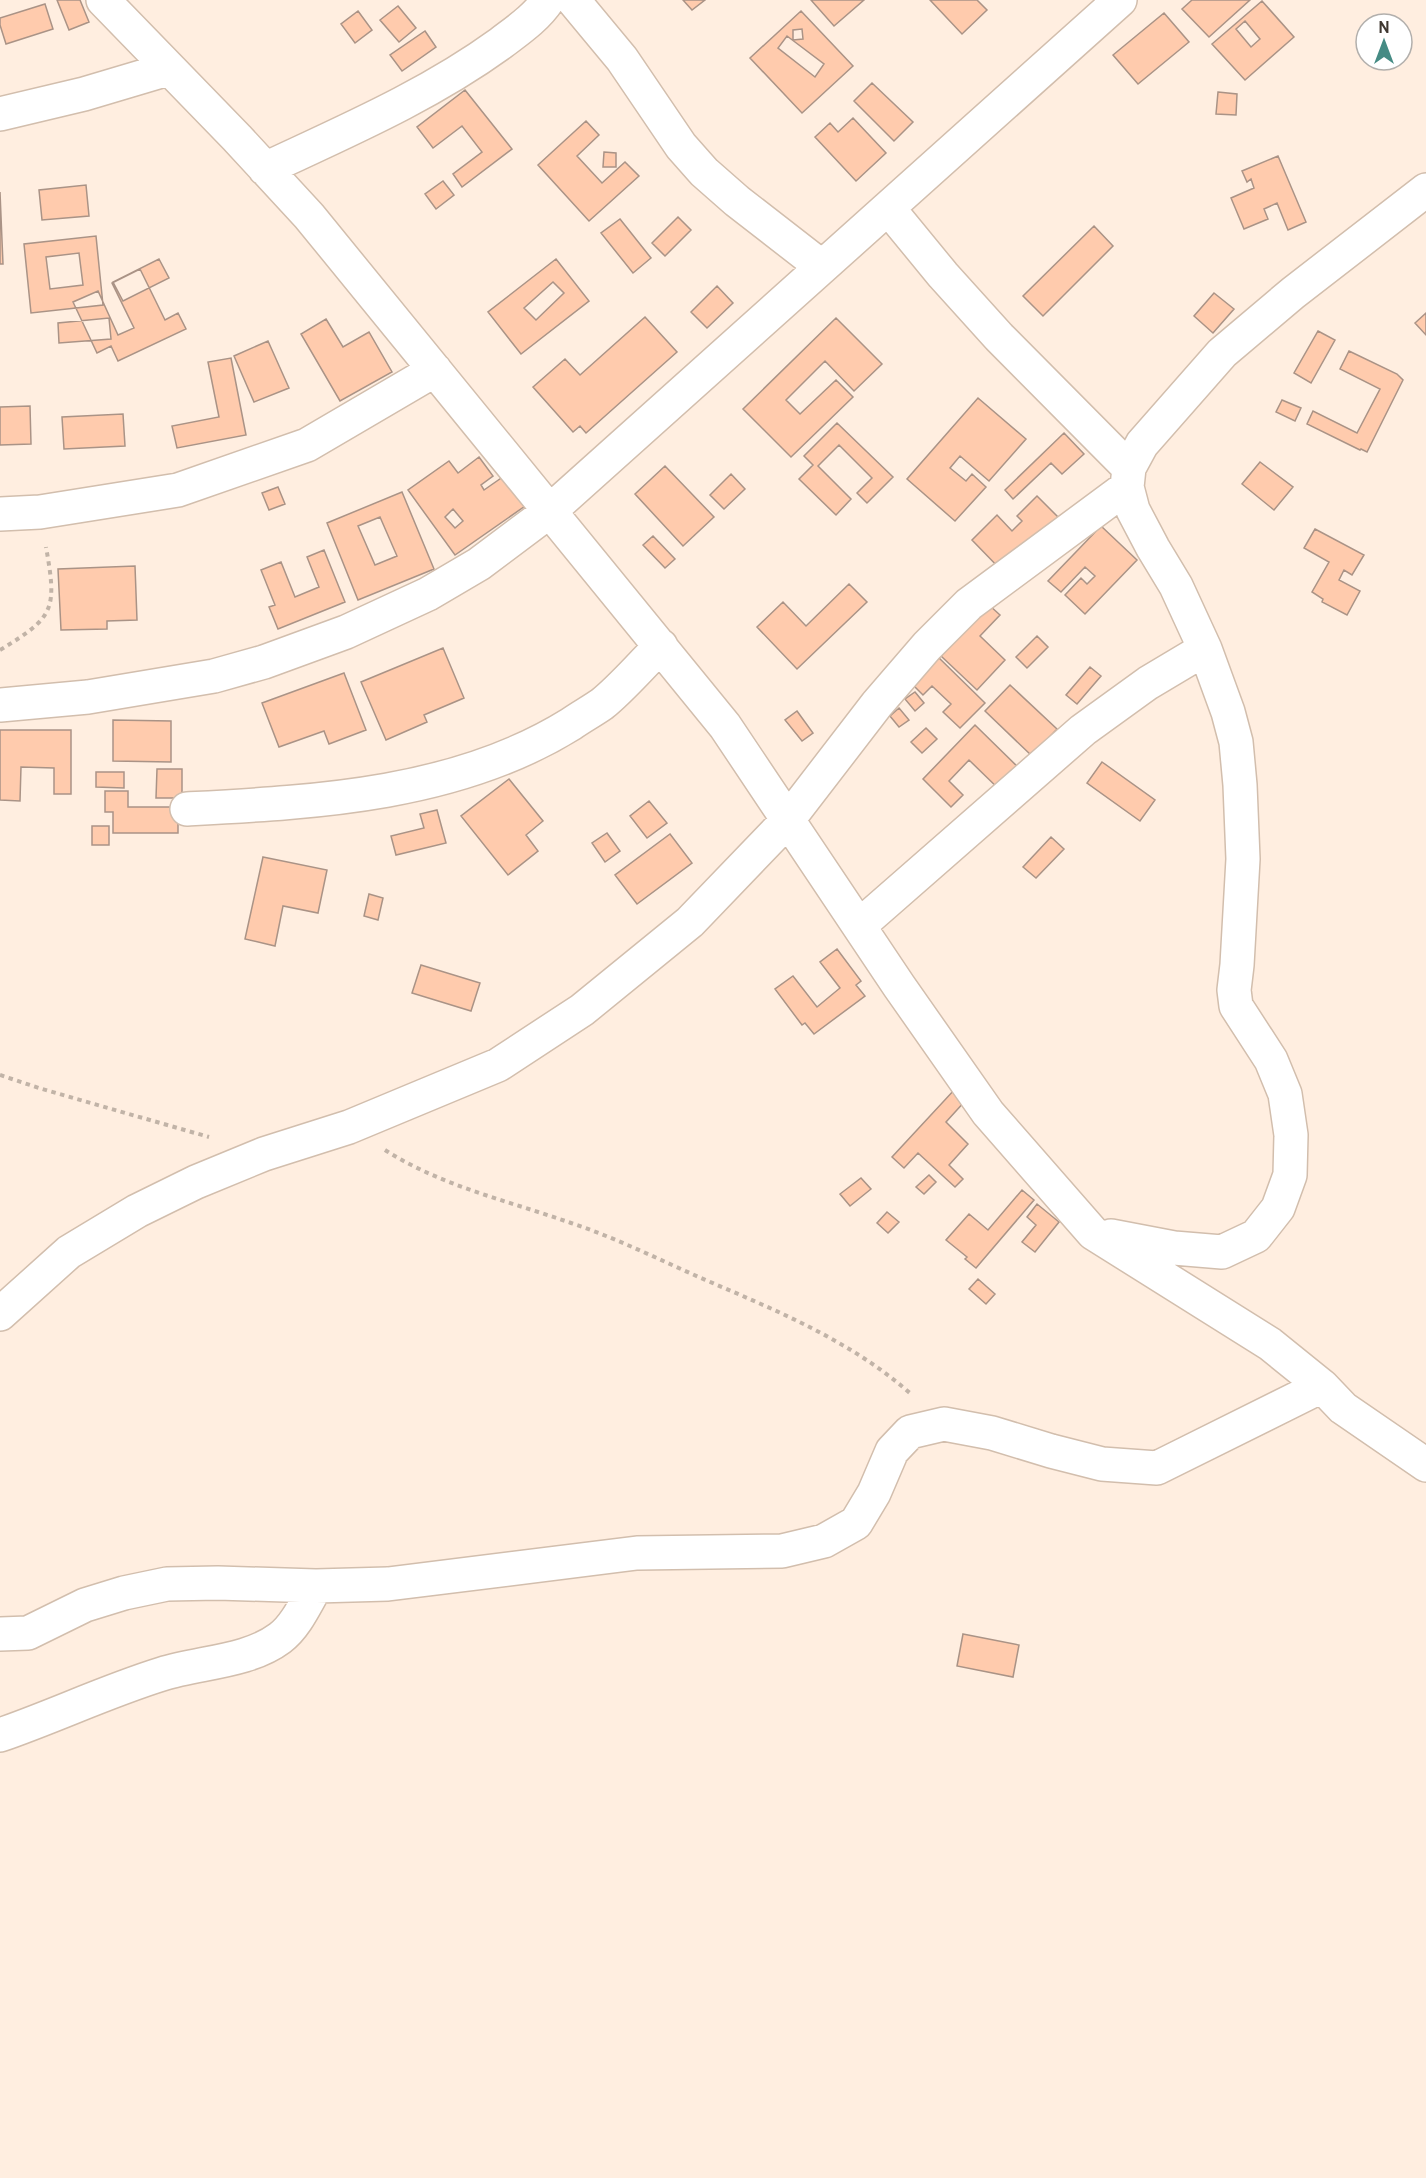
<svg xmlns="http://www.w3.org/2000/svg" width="1426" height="2178" font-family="Overpass,sans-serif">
<rect width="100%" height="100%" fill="#ffeee0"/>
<path fill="#ffcbad" stroke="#aa9386" stroke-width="1.5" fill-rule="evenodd" d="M57,0H80L89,22L69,30Z
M683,0H705L692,10Z
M811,0H864L834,26Z
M930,0H977L987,10L962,34Z
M1192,0H1250L1209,37L1182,9Z
M1262,1L1294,37L1245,80L1212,44ZM1245,21L1260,39L1251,47L1236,29Z
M45,4L53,29L6,44L0,25V18Z
M398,6L416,28L399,42L380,20Z
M358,11L372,30L355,43L341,24Z
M801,11L853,66L802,113L750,58ZM802,29L803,39L793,40V30ZM787,36L824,64L815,77L778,48Z
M1164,13L1189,42L1138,84L1113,55Z
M425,31L436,47L402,71L390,55Z
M872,83L913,122L894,141L854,101Z
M465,90L512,149L462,187L453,174L482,152L462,126L433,148L417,127Z
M1218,92L1237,94L1236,115L1216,114Z
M853,118L886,153L856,181L815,137L830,123L838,132Z
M586,121L599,135L577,156L602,183L625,162L639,176L589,221L538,165Z
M604,152L616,153V167H603Z
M1278,156L1306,222L1288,230L1277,203L1264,209L1268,219L1244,229L1231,198L1254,188L1251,179L1247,182L1242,171Z
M443,181L454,195L436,209L425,194Z
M86,185L89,216L42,220L39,190Z
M0,192L3,264H0Z
M678,217L691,230L665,256L652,243Z
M620,219L651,258L633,273L601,233Z
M1094,226L1113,246L1043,316L1023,296Z
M96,236L103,305L31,313L24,244ZM79,253L83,285L50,289L46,257Z
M159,259L169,278L123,301L113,282Z
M556,259L589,301L521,354L488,312ZM553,282L564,293L536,320L524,308Z
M140,269L165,320L178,313L186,329L118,361L111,346L97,353L73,302L98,291L118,335L134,328L112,283Z
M717,286L733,303L707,328L691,312Z
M1214,293L1234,309L1213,333L1194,316Z
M1426,313V335L1415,323Z
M645,317L677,352L586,433L580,426L573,432L533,387L565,359L580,375Z
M109,318L111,339L59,343L58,323Z
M836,318L882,364L854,391L825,361L786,400L800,414L836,380L853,397L791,457L743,409Z
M326,319L343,347L369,332L392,372L340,401L301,334Z
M1318,331L1335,340L1311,383L1294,373Z
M268,341L289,388L254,402L234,356Z
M1349,351L1397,374L1403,380L1367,452L1361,449L1360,450L1307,424L1313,411L1357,433L1380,389L1340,369Z
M231,358L246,435L177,448L172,426L219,417L208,362Z
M978,398L1026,439L989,481L960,456L950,468L966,481L972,474L986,487L955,521L907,479Z
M1282,400L1301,408L1295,421L1276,412Z
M30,406L31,444L0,445V407Z
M123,414L125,446L64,449L62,417Z
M837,423L893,477L867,503L857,493L872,478L839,445L818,466L851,499L836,515L799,479L813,465L804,456Z
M1064,433L1084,454L1062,474L1051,463L1013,499L1005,490Z
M479,457L493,476L481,485L484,490L507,474L528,504L455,555L408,490L449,461L458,473ZM453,509L463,521L455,528L445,517Z
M1260,462L1293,487L1274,510L1242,484Z
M665,466L714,517L683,546L635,494Z
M731,474L745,489L724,509L710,495Z
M278,487L285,504L269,510L262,493Z
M402,492L434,569L358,600L327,523ZM380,517L397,556L375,565L358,526Z
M1037,496L1058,517L1003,572L972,540L997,515L1012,531L1022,521L1017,516Z
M1101,526L1137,560L1085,614L1065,595L1081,578L1087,584L1095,576L1085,567L1061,592L1048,581Z
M1315,529L1364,555L1352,575L1344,570L1339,580L1360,591L1347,615L1322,602L1323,599L1312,592L1329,562L1304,548Z
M653,536L675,559L665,568L643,545Z
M324,550L345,602L278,629L269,607L275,605L261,570L281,562L295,597L319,587L307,557Z
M135,566L137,620L107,621V629L61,630L58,569Z
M849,584L867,602L797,669L757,627L783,602L806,626Z
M989,605L1000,615L980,636L1005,660L977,690L941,656Z
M1037,636L1048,647L1027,668L1016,657Z
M443,648L464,698L424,715L427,722L386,740L361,682Z
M935,654L985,703L960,728L943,712L951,704L932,686L923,695L909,681Z
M1090,667L1101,676L1077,704L1066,695Z
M344,673L366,730L329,744L324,731L279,747L262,703Z
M1010,685L1057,729L1032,756L985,711Z
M915,692L924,703L915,711L905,699Z
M899,708L909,720L899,727L890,716Z
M797,711L813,733L802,741L785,720Z
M113,720L171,721V762L113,761Z
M975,725L1024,773L1004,794L969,760L949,781L963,795L951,807L923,779Z
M926,728L937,739L922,753L911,742Z
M0,730H71V794H54V768L21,767L20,801L0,800Z
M1102,762L1155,800L1140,821L1087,783Z
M157,769H182V798H156Z
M96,772H124V788L96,787Z
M509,779L543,821L526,835L538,851L508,875L461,816Z
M105,791H128V807H178V833H113V812H105Z
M649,801L667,823L647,838L630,816Z
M437,810L446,843L396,855L391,836L424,828L420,814Z
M92,826H109V845H92Z
M607,833L620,851L605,862L592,843Z
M670,834L692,863L637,904L615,875Z
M1051,837L1064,849L1036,878L1023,867Z
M263,857L327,870L318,913L283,906L275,946L245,939Z
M369,894L383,898L378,920L364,916Z
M837,949L861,981L856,985L865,996L814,1034L805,1023L802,1025L775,989L793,976L817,1007L840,988L820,962Z
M421,965L480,983L471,1011L412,993Z
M955,1089L966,1100L946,1122L968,1144L949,1165L963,1179L955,1187L918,1153L904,1168L892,1157Z
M929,1175L936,1182L924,1194L916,1187Z
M861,1178L871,1189L850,1206L840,1194Z
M1022,1190L1034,1200L976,1268L965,1259L967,1257L946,1240L969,1214L988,1230Z
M1037,1204L1059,1222L1035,1252L1022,1242L1036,1225L1027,1217Z
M887,1212L899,1222L888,1233L877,1223Z
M978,1279L995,1294L986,1304L969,1289Z
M963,1634L1019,1645L1013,1677L957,1666Z"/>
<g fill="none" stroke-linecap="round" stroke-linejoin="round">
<g stroke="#d2bead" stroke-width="36">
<path id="minor" d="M103,0L237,138L309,216L725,726L899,986L988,1113L1093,1233L1270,1344L1322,1386L1343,1408L1426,1465
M573,0L622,59L681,146L704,172L737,201L822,267
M0,114L84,94L168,69
M265,169C346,131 428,96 501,43C518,30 536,18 548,0
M888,208L943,275L999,337L1129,468
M0,514L40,512L178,490L307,445L435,370
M0,705L88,697L214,676L264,662L346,632L428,594L479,564L551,510L1120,0
M187,809C317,802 457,795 571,724C581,717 592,711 602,704C623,687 641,665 661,646
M859,926L1083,730L1148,683L1205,649
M1111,1236L1174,1248L1222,1252L1256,1236L1278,1208L1290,1175L1291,1135L1285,1094L1271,1060L1236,1006L1234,990L1237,965L1243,859L1240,785L1236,742L1228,712L1205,649L1176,586L1153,548L1133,510L1127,487L1129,468L1142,444L1222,353L1293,293L1426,190
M0,1314L69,1252L137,1211L196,1182L264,1154L349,1127L498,1065L582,1010L690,922L787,821L877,704L927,646L969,604L1127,487
M0,1634L28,1633L85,1605L124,1593L167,1584L218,1583L316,1586L388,1584L637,1553L782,1551L824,1541L856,1523L874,1493L892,1451L910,1432L944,1424L992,1433L1051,1451L1102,1464L1157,1468L1322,1386
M0,1735C55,1716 107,1691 162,1674C200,1662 248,1662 280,1638C296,1626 306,1603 316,1586"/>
</g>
<path stroke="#c1b3a7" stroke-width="4" stroke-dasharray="4.5 4.5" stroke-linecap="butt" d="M0,650C55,617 57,609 46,547
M0,1075L42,1089L209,1137
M385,1150C441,1186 509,1201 571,1223C616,1238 658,1259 701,1278C775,1310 850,1340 911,1394"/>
<use href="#minor" stroke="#fff" stroke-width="33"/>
</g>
<g transform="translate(1384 42)"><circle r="28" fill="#ffffff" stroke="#b2afac" stroke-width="1.5"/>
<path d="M0-4.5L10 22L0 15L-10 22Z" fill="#458b84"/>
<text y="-9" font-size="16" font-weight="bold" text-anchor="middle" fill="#3f3730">N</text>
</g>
</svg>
